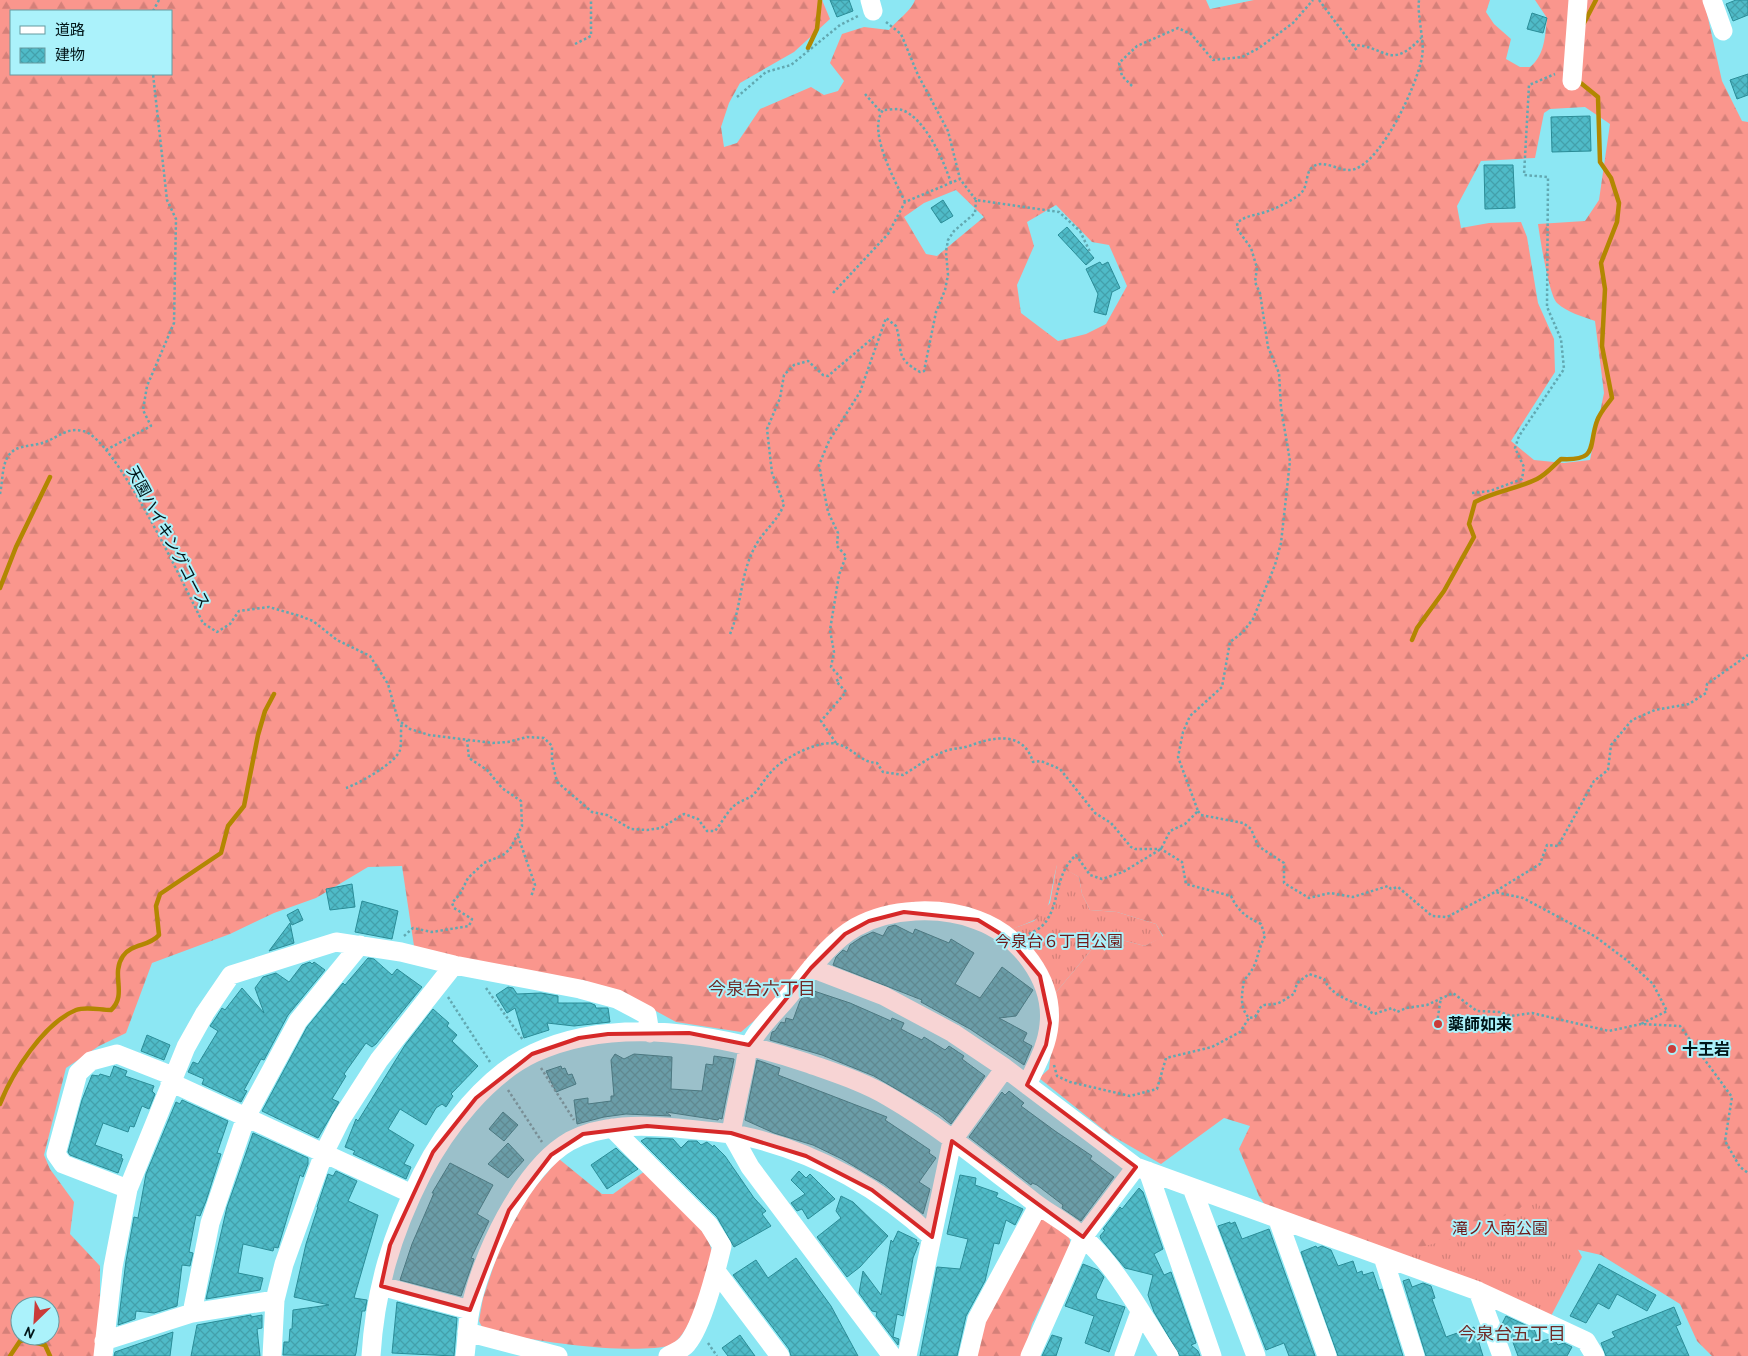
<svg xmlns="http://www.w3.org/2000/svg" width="1748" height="1356" font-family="Cabin,'Noto Sans JP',sans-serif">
<defs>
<pattern id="grass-tufts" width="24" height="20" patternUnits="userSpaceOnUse" patternTransform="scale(1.25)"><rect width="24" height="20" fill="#fa968d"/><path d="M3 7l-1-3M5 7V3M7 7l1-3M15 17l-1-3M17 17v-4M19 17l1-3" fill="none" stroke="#d48079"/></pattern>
<pattern id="forest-firs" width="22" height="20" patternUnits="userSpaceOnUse" patternTransform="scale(1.25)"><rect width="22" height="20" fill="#fa968d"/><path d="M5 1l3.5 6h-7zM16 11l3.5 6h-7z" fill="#d48079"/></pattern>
<pattern id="building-cross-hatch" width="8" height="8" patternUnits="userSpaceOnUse" patternTransform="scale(1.25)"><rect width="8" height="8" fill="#4fbbc8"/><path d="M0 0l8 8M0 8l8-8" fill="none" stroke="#43a0ab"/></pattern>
</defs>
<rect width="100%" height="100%" fill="#8ce7f3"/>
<path fill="url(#grass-tufts)" d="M1057,864L1079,877L1082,894L1090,910L1117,912L1156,924L1163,937L1145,946L1114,938L1097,943L1053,996L1006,931L1034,921L1050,903Z
M1530,1163L1582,1257L1551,1316L1286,1212Z"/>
<path fill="url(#forest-firs)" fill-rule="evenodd" d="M0,0H822L830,19L794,52L740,83L729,103L721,127L724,147L737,143L760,109L811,87L824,95L838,91L844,81L830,63L842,34L864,27L889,30C896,21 912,10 915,0H1206L1210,9L1254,0H1490L1486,12L1494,24L1511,39L1506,59L1520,67H1530C1545,55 1545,36 1547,18L1535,0H1704L1722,81L1742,121L1748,122V1356H1712L1697,1341L1680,1304L1601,1255L1566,1247L1557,1226L1532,1197L1519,1209L1459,1237L1391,1255L1267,1208L1259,1196L1239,1149L1250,1126L1224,1118L1161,1164L1109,1134L1039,1078L1049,1069L1054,1024L1053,996L1097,943L1114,938L1145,946L1163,936L1156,924L1117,912L1090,910L1082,894L1079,877L1057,865C1045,911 1058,914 1006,931L990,921L881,912L741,1032L676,1022L634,999L465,961L414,946L402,866L368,867L316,898L274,913L230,934L152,963L126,1033L99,1046L66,1068L44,1155L50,1169L74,1202L70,1234L100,1266V1305L94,1356H0ZM11,11H171V74H11ZM1585,107L1610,124L1599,200L1585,221L1538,224C1540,238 1549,295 1557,303C1568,313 1582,316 1595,321L1604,393L1590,460L1564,463L1534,460L1511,441L1555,372L1554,339L1538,303L1527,237L1521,222L1489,223L1461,228L1457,206L1481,161L1535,158L1544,113L1550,109ZM956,190L984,217L937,256L926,254L904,217L924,203ZM1056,205L1092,242L1109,245L1127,286L1106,324L1086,334L1058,341L1021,313L1017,285L1034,246L1027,222ZM20,1306H50V1336H20Z
M559,1159L602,1194H613L645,1171C662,1188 709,1229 712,1252C713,1267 704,1286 699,1300C693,1315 686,1334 672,1345C631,1356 528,1341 483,1329L479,1321L483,1298L501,1244L530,1193Z
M1043,1218L1069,1237L1071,1245L1032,1324L1023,1356H975L982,1319L1036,1219Z"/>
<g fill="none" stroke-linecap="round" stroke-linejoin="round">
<path stroke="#b28701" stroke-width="4.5" d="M1584,23L1596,0
M808,48L817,29L820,0
M0,588L16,547L50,477
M1412,640L1417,628L1444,591L1474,537L1469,524L1475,502C1495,491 1517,489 1537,479C1547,474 1553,466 1561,459C1599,461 1588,446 1597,421C1600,412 1607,405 1612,398L1602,346L1605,289L1601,263L1617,222L1619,203L1611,178L1600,162L1598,97L1577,80
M0,1104C12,1073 44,1023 76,1010C86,1006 100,1010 111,1010C128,994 110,975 123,956C132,943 149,947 159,935L156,906L160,894L221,853L228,826L244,806L258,735L265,711L274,694
M10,1356L20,1341L24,1340L45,1345L50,1356"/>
</g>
<path fill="url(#building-cross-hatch)" stroke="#2a8c97" d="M830,0H849L853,11L837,17Z
M1736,0H1748V15L1733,21L1726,4Z
M1532,13L1547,18L1543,33L1527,29Z
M1748,74V95L1737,99L1730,80Z
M1590,116L1591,151L1552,152L1551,117Z
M1484,165H1513L1515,208L1485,209Z
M943,200L953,216L941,223L931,208Z
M1067,227L1094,258L1086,265L1058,235Z
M1100,262L1102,265L1108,262L1120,288L1112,292L1106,315L1094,312L1098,294L1086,269Z
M352,884L355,907L330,910L326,889Z
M362,901L398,911L392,939L355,932Z
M298,909L303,920L292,925L287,915Z
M290,923L294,943L269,951Z
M895,925L913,934L915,929L949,943L951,939L974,953L955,984L980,998L1002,967L1033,990L1016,1016L999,1018L1027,1033L1023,1041L1032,1046L1024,1065L970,1029L921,1002L922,1000L833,965L836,957L843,950L847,952L850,945L862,937L873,932L883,936L888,927Z
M368,958L374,959L392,975L397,969L422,987L376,1044L372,1047L366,1043L344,1074L346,1076L332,1099L339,1102L318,1138L262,1111L307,1027L343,983L345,985Z
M310,962L312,964L314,962L325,970L288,1015L264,1060L261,1059L244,1090L247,1091L241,1102L202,1084L204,1079L188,1072L193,1062L198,1064L218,1031L210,1026L215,1019L222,1008L225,1010L242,988L264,1013L255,988L263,977L276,973L289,982L302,965Z
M508,987L513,988L517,994L541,993L558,996V1003H590L595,1005L596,1008H608L610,1022L574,1026L547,1023L549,1030L524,1038L515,1008L507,1013L496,995Z
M811,990L850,1003L891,1021L892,1018L904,1023L901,1029L922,1040L924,1037L945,1050L949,1046L964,1056L962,1059L985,1076L951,1124L939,1114L874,1076L822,1055L770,1040L772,1032L775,1031L781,1022L785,1023L786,1018L793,1020L800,1001L806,993L809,994Z
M433,1009L449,1023L447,1026L457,1035L452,1041L478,1066L451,1094L453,1096L446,1107L442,1104L436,1108L426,1125L400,1109L388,1129L414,1145L404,1164L411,1167L406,1179L353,1154L355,1151L345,1147L356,1119L358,1121L405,1045Z
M147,1035L170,1045L164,1060L141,1051Z
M615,1054L624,1059L634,1054L672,1057L671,1089L702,1091L706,1064L713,1065L714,1056L734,1059L722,1119L719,1118L718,1120L666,1112L671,1116L626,1114L604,1117L577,1124L574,1100L588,1098V1104L611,1101V1096H614L611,1060Z
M757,1060L780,1068L778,1075L887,1117L885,1120L930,1150L929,1153L936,1158L919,1182L930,1189L923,1214L884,1184L842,1159L813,1145L774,1133L745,1120Z
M114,1066L127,1071L125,1076L154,1086L152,1091L155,1094L149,1109L142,1106L134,1127L130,1126L128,1132L103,1123L95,1145L122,1155L121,1158L123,1159L118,1173L70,1155L68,1152L82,1100L92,1075L99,1076L100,1074L110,1077Z
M561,1066L562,1069L565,1068L568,1075L572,1074L576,1084L556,1092L546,1071Z
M1009,1091L1024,1103L1021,1106L1055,1131L1092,1156L1090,1159L1114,1177L1081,1221L1062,1208L1063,1205L1037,1185L1032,1183L1031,1185L969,1137L1002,1092L1005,1095Z
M182,1100L228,1121L217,1153L221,1154L206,1201L200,1216L196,1215L189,1252L193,1253L190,1266L182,1265L177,1306L154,1313L136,1311L135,1319L118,1325L126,1261L134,1217L138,1218L146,1174L176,1102L180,1104Z
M503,1112L518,1125L504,1141L489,1129Z
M253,1133L308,1158V1164L303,1177L300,1175L278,1248L274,1247L273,1251L243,1244L238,1273L263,1278L260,1290L206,1299L227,1207Z
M646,1138L673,1139L681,1148L688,1141H697L701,1145L707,1142L713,1147L714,1145L725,1156L754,1198L766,1211L762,1214L771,1226L734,1247L717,1217L641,1141Z
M508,1143L524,1160L508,1178L488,1164Z
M616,1148L638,1169L607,1189L591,1165Z
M450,1163L493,1185L477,1214L489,1221L471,1258L474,1259L461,1296L400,1280L412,1244L434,1193H432Z
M336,1171L357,1181L348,1201L378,1215L354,1298L367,1300L365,1311H362L356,1353L355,1356L283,1355L284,1342H289L290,1329H292L293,1310L329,1305L294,1297L306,1244L318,1207H317L328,1174L333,1176Z
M799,1171L806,1178L810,1174L835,1199L808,1219L802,1209L797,1211L791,1203L805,1194L791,1180Z
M960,1175L976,1178L975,1185L998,1193L996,1197L1023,1209L1015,1225L1006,1220L999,1244L994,1243L985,1281L966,1316L957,1356H920L937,1267L960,1269L968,1239L947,1234Z
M1139,1188L1143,1192L1163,1249L1154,1254L1164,1275L1171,1272L1196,1343L1191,1345L1198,1351L1200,1356H1180L1154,1312L1148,1295L1153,1275L1125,1268L1101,1239L1100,1236L1105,1230L1103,1229L1120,1207L1122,1209Z
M841,1196L853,1202L888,1236L860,1267L847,1277L817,1237L841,1218L836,1211Z
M1230,1222V1224L1235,1222L1242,1239L1269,1229L1315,1356H1289L1284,1343L1266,1350L1218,1226Z
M898,1231L917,1240L916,1242L919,1243L913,1258L903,1316L897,1314L893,1337L899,1339L898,1345L876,1316L877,1312L872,1311L859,1293L863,1271L881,1295L891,1240L893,1242Z
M1316,1246L1317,1248L1322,1246L1331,1250L1338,1266L1353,1261L1357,1273L1362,1271L1363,1275L1373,1272L1379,1290L1382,1289L1403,1356H1338L1301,1252Z
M796,1258L831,1306L858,1356H791L789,1349L733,1275L756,1260L768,1278Z
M1083,1264L1098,1270L1104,1277L1096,1295L1097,1299L1125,1307L1109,1352L1085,1343L1094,1316L1065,1306Z
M1599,1264L1656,1295L1647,1311L1617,1294L1609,1309L1598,1303L1586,1323L1570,1316Z
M1409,1279L1412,1287L1423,1283L1431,1286L1435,1298L1432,1299L1446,1337L1474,1327L1483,1356H1426L1403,1281Z
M397,1302L457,1318L454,1356L392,1353Z
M1674,1307L1681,1324L1676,1326L1689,1356H1606L1601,1343L1615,1337L1612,1332Z
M251,1315V1317L262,1315V1328L257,1329L260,1356H191L197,1325Z
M1506,1316L1534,1329L1539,1342L1553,1338L1558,1345L1564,1343L1572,1347L1567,1356H1518L1511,1337L1506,1334L1502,1324Z
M173,1332L170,1356H114L115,1352Z
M740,1335L755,1356H728L722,1348Z
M1052,1335L1062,1338L1056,1356H1042Z"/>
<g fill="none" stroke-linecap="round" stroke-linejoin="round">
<path stroke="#62a8b1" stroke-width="2.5" stroke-dasharray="2.5 2.5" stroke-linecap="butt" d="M1319,0L1357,51
M153,11L159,0
M886,22L901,34L918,75L948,131L960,179L976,200L1059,212L1080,231L1090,252
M575,44L591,36V0
M1352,45C1386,45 1389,72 1421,38
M1132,86L1122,76L1119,63L1137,46L1178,28L1191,34L1213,60L1242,57L1259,48L1293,23L1313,0
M865,94L881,112
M737,97L766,72L791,65L840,25L858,16
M905,202C895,180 867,131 883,110C889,110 897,108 902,110C925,118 944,161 951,183
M833,293L888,234L905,202L960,179
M106,450L151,426L143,410L147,386L174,323L176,219L167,200L153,74
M1472,493L1490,491L1522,479L1524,467L1515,448L1519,436L1564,369L1561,339L1547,307L1548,177L1524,175L1529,85L1555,74
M0,494C4,476 0,452 22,447C29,445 38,445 45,442C59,437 67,427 83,431C116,438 186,590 203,623L217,632L230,624L239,611L269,607L300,616L313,621L337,640L370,656L388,684L398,720L410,729L429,735L493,743L508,742L527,737L544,738L552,746V761L557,782L592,812L607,815L631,829L647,830L661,828L684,814L698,819L707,831H715C721,824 727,812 733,807C738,801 747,800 753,795C760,788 765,778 772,771C783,758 820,739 837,744C854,748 859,762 877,763L883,772L903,775C915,768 929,757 943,752C951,748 960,749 969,746C993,737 1023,730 1033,762L1041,761L1060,769L1095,813L1111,823L1131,847L1135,849H1161L1182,862L1186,884L1231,896C1238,911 1246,917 1261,924L1265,936C1256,953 1259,965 1244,980C1242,994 1239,1007 1249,1018L1255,1017C1264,1002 1259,1006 1274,1004C1280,1004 1288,997 1294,994L1297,983L1309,974L1324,979C1331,996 1353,1002 1369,1008V1011L1374,1014L1392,1008L1397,1012L1406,1008L1427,1005L1453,993L1477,1011L1500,1012L1511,1016L1532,1013L1609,1031L1641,1024L1680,1026L1732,1097L1725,1141L1740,1167L1748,1173
M730,634C742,606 740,572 756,545C764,530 778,521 784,504L772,473L767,429L780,398L784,375L794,365L808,361L823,375L828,376L874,337H877
M836,743L821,721L846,692L836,681L841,678L831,667L834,652L830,630L839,575L846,556L837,546L838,533L828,512L819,465L829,441L860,392L886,318L896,326C904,350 893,357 920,372L924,371L936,312L945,290L948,275L946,252L948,240L954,231L975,213L976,200
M346,788C358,784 396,763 400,750C402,741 400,731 402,722
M1198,811L1201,815L1243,823L1251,829L1258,846L1284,863V883L1309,898L1330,893L1353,897L1388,886L1391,889L1398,887L1432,916L1447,917L1495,892L1523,898L1596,937L1629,962L1653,984L1667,1011L1641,1024
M518,836L535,885L531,897
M1496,891L1540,864L1547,845L1558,846L1594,781L1608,770L1611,745L1632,720L1655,710L1689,704L1706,693L1707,684L1748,655
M1029,934C1035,931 1043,927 1047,920C1060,900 1055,874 1076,855L1090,875L1102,879L1123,872L1161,849L1170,831L1185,824L1198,811L1178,757L1183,732L1190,716L1222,687L1230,642L1243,632L1253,619L1275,565L1281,543L1290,461L1281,408L1279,373L1268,347L1260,293L1255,282L1257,268L1251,248L1238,230L1237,223C1246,215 1254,216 1265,212C1275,209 1287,203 1296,197C1311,189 1303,172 1314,166C1326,159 1342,174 1355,169C1383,159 1417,85 1422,57C1425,41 1417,18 1419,0
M404,936L413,928L432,932L469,926L472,919L454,908L452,903L460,894L468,878L484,863L503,855L510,849L522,826L521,801L502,788L487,770L469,758L467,740
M486,988L523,1040
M448,997L490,1062
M1437,1023L1441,997
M1054,1065L1057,1076L1070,1082L1130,1096L1157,1089L1166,1058L1212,1047L1240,1032L1249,1018
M541,1068L574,1120
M508,1090L542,1142
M708,1343L717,1356"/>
<path stroke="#fff" stroke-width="19" d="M870,0L873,11
M1712,0L1723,31
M1572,81L1578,0
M811,968L884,996L953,1033L1005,1068L1136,1167L1478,1291L1586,1341L1595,1356
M170,1082L412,1194
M612,1128L709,1225L722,1246C716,1271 703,1325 687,1344C683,1349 674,1353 668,1356
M1148,1171L1212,1356
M1192,1188L1256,1356
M128,1189L63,1164L56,1154L78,1073L91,1061L117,1054L173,1076
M1278,1220L1327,1356
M1383,1257L1415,1356
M716,1271L780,1356
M381,1286L470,1310
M1478,1291L1502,1356
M192,1313L210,1223L246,1117L298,1021L360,945
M467,1332L558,1356
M104,1341L192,1313L275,1300
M103,1356L113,1267L128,1189L186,1047L205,1013L231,975L336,942L401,952L454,965L580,989L617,999L647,1015L650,1033
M272,1356L275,1300L284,1264L324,1153L341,1119L379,1060L454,965
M371,1356C375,1290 392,1233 422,1174C445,1129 487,1075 534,1053C618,1014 723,1035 807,1063C835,1073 864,1082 889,1097C939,1126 985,1164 1030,1199C1047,1213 1068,1223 1084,1238C1118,1269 1144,1318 1169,1356
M465,1356C467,1341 467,1326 470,1311C480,1259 522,1168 570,1141C602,1124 642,1125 677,1128C702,1131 728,1132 752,1138C818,1154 883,1190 932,1237
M892,1356L750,1167L731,1133C735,1112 739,1091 744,1070C746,1062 746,1052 750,1045C758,1027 776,1012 788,997C808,973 828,943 856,927C890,908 940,906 977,920C1019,935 1054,980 1049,1025C1047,1047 1036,1065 1027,1085
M907,1356L952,1141L1005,1068
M968,1356L977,1319L1038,1206
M1030,1356L1083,1237L1136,1167
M1124,1356L1140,1312"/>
</g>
<path fill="#d62828" fill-opacity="0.2" stroke="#d62828" stroke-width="4" stroke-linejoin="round" d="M904,912L978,920L1009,939L1040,976L1050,1023L1046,1045L1027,1085L1136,1167L1083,1237L952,1141L932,1237L872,1190L806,1156L731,1133L647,1126L583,1134L551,1155L509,1210L470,1310L381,1286L390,1245L433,1152L476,1098L532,1054L579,1038L608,1034L689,1033L749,1045L811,968L845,934L869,921Z"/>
<g fill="#ca3c39" stroke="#abf2fb" stroke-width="2">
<circle cx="1438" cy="1024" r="5"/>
<circle cx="1672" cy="1049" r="5"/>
</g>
<g text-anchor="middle" stroke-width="4" stroke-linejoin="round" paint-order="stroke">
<g font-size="16" fill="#001518" stroke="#abf2fb">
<text transform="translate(169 537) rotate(62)" y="6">天園ハイキングコース</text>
</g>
<g font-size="16" fill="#6e1a19" stroke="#abf2fb">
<text x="1059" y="947">今泉台６丁目公園</text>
<text x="1500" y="1234">滝ノ入南公園</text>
</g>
<g font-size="16" font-weight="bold" fill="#001518" stroke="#abf2fb" text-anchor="start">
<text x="1448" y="1030">薬師如来</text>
<text x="1682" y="1055">十王岩</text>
</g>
<g font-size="18" fill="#702b27" stroke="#abf2fb">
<text x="762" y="995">今泉台六丁目</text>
<text x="1512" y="1340">今泉台五丁目</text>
</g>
</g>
<rect x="10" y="10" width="162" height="65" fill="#abf2fb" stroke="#679aa0"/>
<rect x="20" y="26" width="25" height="8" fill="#ffffff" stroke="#679aa0"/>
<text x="55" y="35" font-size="15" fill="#001518">道路</text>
<rect x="20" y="48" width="25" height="15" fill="url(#building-cross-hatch)" stroke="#679aa0"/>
<text x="55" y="60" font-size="15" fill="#001518">建物</text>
<g transform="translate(35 1321) rotate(205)"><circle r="24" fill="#abf2fb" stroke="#679aa0"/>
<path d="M0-4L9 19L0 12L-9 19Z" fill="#ca3c39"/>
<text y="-8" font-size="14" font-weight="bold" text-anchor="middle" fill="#001518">N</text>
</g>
</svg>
